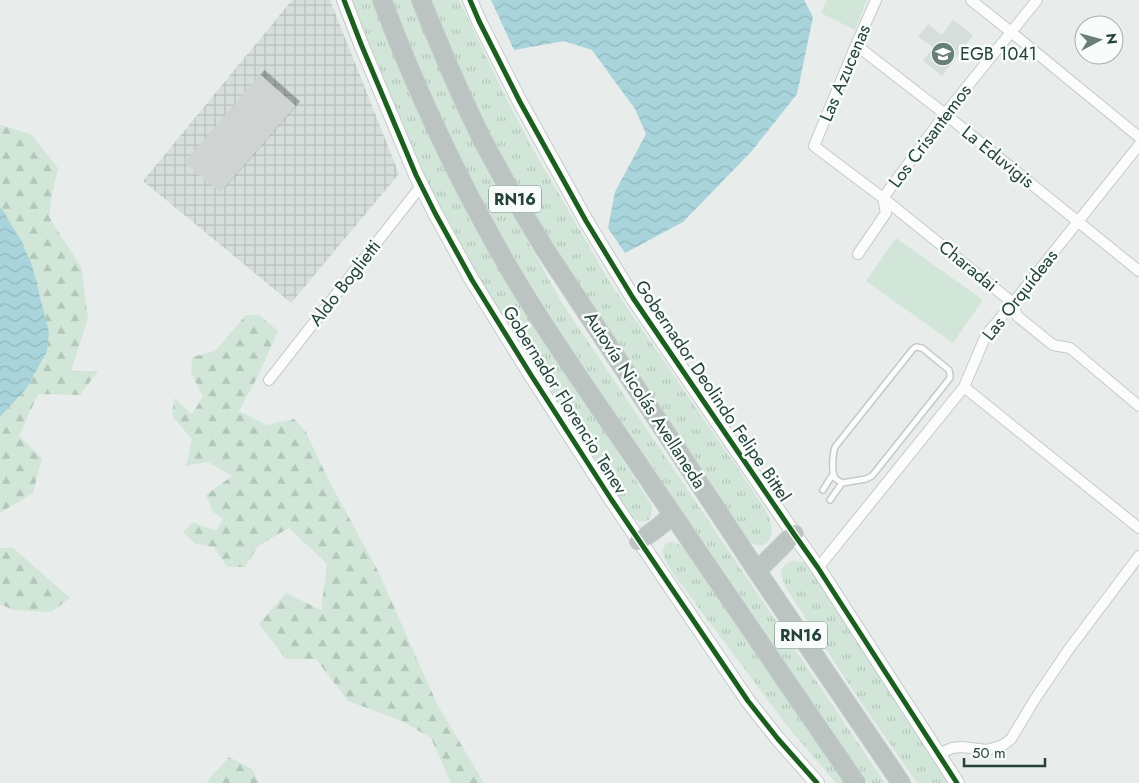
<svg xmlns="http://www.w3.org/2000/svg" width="1139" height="783" font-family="Jost,sans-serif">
<defs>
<pattern id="industrial-grid" width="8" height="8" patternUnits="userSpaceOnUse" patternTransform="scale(1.25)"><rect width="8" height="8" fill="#d6dedb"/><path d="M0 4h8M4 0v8" fill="none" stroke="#b8c0bd"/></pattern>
<pattern id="grass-tufts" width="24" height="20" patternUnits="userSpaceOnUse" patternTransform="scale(1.25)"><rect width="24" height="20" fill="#d1e6d8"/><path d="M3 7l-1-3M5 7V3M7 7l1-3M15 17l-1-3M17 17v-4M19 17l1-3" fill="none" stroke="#b3c6ba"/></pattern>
<pattern id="forest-firs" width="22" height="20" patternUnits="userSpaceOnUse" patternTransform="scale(1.25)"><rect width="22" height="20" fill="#d1e6d8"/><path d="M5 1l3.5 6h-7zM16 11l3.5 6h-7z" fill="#b3c6ba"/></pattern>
<pattern id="water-waves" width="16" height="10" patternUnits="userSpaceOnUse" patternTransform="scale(1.25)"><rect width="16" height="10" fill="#a9d4db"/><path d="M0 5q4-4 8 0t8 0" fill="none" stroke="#91b7bd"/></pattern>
<filter id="shadow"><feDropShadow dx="4.5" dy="-4.5" stdDeviation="0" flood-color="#0004"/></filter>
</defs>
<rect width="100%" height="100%" fill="#e8edeb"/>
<path fill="#d6dedb" d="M953,20L973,35L942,76L923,61L933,47L918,37L928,24L942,35Z"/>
<path fill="url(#industrial-grid)" d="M292,0H330L399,174L291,303L143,181Z"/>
<path fill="url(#grass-tufts)" d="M350,0H373L393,51L434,144L471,222L497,267L652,505V512L649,520C634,527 625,509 617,499L488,294L441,211L423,173Z
M392,0H411L437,62L482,158L562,303L885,783H868C795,675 721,567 647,459C588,372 528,287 478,194C445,132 419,66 392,0Z
M431,0H459L503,92L534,151L609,281L762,504L769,517L772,528L771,536L768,542L763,545H757L750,542L744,536L717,492L599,322L506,171L462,77Z
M669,542C677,542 682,546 687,551L847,783H836L787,726L672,572C667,562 656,549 669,542Z
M792,561L804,562L811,567L952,783H917L856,695L786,588C781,576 777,567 792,561Z"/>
<path fill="url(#forest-firs)" d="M0,125L31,134L58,168L52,195L49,217L81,267L88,318L71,371H98L80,395L38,394L19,436L42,458L33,493L0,513V417L26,389L47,353L49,333L4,212L0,207Z
M246,315H259L278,331L257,378L239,411L266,425L294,419L306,432L326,475L379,573L437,704L484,783H451L431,738L402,721L348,701L316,659H286L259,624L286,593L321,610L327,564L289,528L258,546L245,567H227L214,547L196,544L183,532L193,522L216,531L223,519L213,512L206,495L232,476L208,462L186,466L192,439L172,416L174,398L192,414L203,397L191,373L192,357L215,351Z
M0,548H13L70,598L51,612L13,610L0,604Z
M229,757L252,769L259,783H207L210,778Z"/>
<path fill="#d1e6d8" d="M827,0H867L855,30L821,13Z
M896,238L983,300L953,343L866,281Z"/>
<path fill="url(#water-waves)" d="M491,0H804L813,17L797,94L751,152L683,222L625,253L608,228L615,192L646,134L635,109L592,50L564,41L514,50Z
M0,207L4,212L20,239L32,265L49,333L47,352L26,389L0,417Z"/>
<path fill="#cfd4d2" stroke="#d1d6d4" filter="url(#shadow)" d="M260,75L295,106L220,192L185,162Z"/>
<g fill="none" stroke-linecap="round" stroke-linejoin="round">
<g stroke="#c5cac8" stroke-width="8">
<path id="lane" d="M916,347L922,348L949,370L950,375V378L872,476L866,479L842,483C839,481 837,480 835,478C831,472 833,453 835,447L913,349Z
M823,490L833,474
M830,500L842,483"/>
</g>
<g stroke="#c5cac8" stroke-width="12">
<path id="street" d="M876,0L856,45L814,146L883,198L1013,303L1017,316L1053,345L1070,348L1139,406
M971,0L1011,32L1139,137
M856,45L945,114L1139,271
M858,254L886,213L883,198L945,114L1037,0
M269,380L421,186
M964,387L1139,528
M818,568L964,387L986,335L1013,303L1139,145
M939,754L952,748L962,747L987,750L1003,745L1011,739L1035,699L1069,649L1139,556"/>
</g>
<g stroke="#c3cbc8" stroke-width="16">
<path id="secondary" d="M344,0L361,44L416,175L435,213L472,280L531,375L611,499L748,701L778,739L817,783
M470,0L479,21L520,102L586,221L633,298L794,534L818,568L957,783"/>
</g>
<g stroke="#c3ccc9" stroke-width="20">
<path id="highway" d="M382,0C418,95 461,187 513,275C552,341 599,406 643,471C713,575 785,679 856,783
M421,0C440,47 460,95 483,141C502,177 523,213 544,248L757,571L901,783
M639,541L656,529L673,515
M757,571L794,534"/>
</g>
<use href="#lane" stroke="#fcfcfc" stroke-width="5"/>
<use href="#street" stroke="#fcfcfc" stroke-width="10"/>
<use href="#secondary" stroke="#fcfcfc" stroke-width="14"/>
<use href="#highway" stroke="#bcc4c2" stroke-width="18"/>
<g stroke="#f7fbf9" stroke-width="8">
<path id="cycleway" d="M344,0L361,44L416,175L435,213L472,280L531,375L611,499L748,701L778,739L817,783
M470,0L479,21L520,102L586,221L633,298L794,534L818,568L957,783"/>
</g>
<use href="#cycleway" stroke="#1b5e20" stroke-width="5"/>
</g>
<defs>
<g id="school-disc" transform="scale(1.25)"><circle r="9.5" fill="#697e78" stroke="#f7fbf9"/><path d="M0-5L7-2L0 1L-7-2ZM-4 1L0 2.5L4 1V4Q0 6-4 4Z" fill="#fff"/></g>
</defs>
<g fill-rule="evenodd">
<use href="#school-disc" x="943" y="54"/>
</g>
<g text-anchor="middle" stroke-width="5" stroke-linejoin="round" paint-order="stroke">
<g fill="#f7fbf9" stroke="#637a73" stroke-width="1">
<rect x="489" y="185.5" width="52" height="27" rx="4"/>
<rect x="775" y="621.5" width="52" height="27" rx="4"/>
</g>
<g font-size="16" font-weight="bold" fill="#24423a">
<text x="515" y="205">RN16</text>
<text x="801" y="641">RN16</text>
</g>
<g font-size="18" fill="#24423a" stroke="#f7fbf9" text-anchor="start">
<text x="960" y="60">EGB 1041</text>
</g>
<g font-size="18" fill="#24423a" stroke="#f7fbf9">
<text transform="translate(845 73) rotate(-67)" y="6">Las Azucenas</text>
<text transform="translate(930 136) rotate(-53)" y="6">Los Crisantemos</text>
<text transform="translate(998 157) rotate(39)" y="6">La Eduvigis</text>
<text transform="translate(968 266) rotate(39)" y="6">Charadai</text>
<text transform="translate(345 283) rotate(-52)" y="6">Aldo Boglietti</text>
<text transform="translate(1020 295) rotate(-52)" y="6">Las Orquídeas</text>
<text transform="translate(713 391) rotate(56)" y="6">Gobernador Deolindo Felipe Bittel</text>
<text transform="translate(565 400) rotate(58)" y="6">Gobernador Florencio Tenev</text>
<text transform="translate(645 400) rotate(57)" y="6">Autovía Nicolás Avellaneda</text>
</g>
</g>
<g transform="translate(1099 40) rotate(84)"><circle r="24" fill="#f7fbf9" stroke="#a3b1ad"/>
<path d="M0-4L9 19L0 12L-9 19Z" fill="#697e78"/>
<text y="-8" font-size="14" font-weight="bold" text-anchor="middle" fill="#24423a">N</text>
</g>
<path d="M964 758v8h81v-8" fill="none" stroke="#24423a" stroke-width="2.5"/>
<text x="972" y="758" font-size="15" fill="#24423a" stroke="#f7fbf9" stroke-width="4" paint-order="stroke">50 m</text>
</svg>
